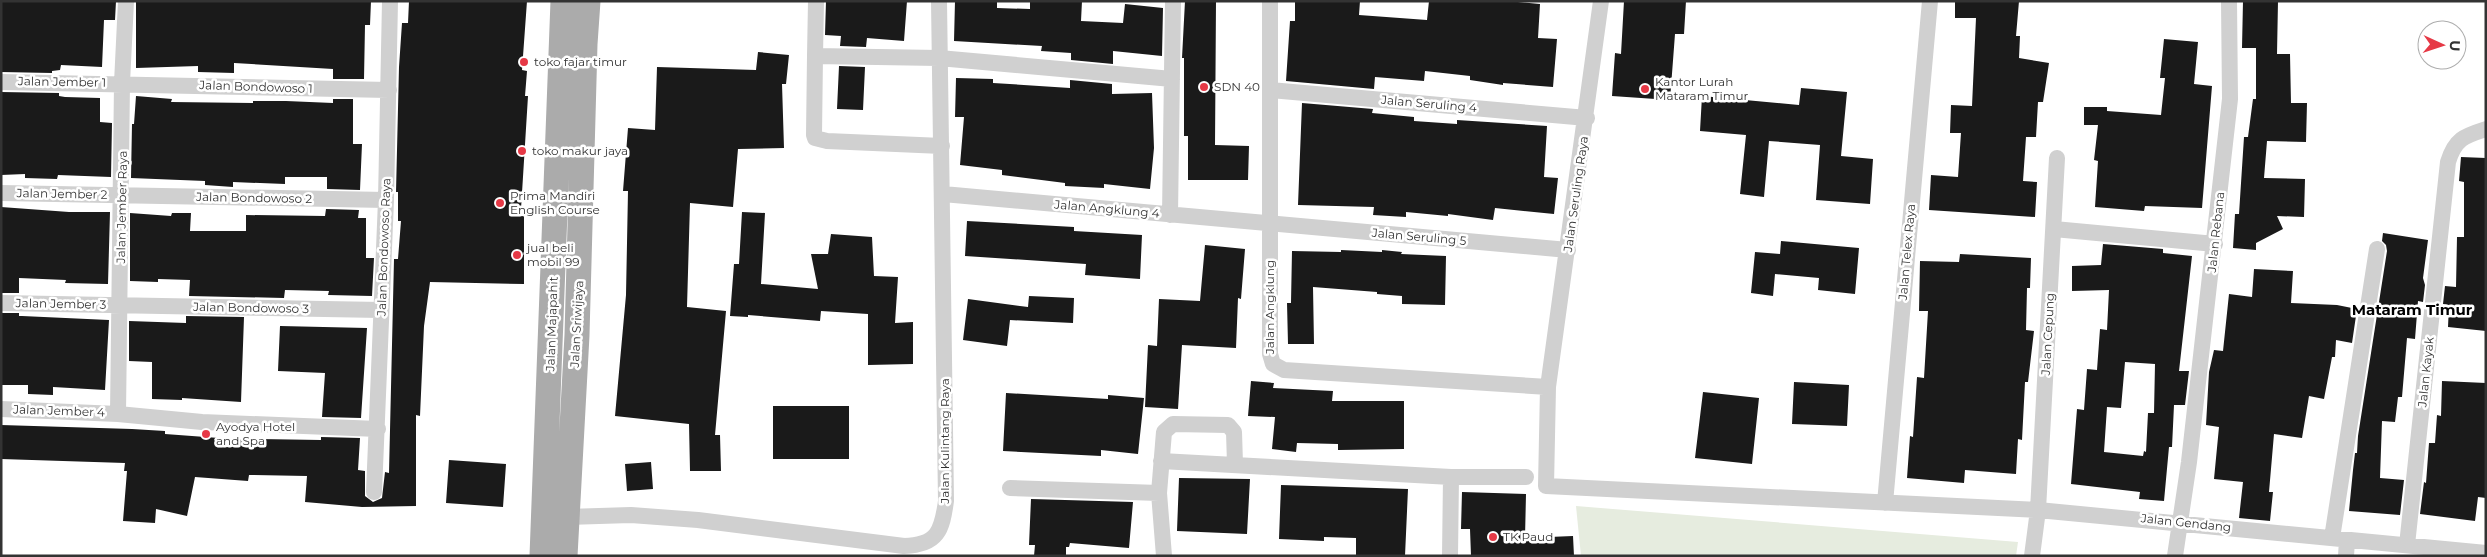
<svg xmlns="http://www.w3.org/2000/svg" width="2487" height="557" font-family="Montserrat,sans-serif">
<rect width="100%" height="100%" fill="#fff"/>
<path fill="#e6ecdf" d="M1576,506L2018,542L2016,556H1581Z"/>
<path fill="#1a1a1a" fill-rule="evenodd" d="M1,1H116L115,20H104L102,67L61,65L60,70L52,71V73L1,72Z
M136,1H371L370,25H365L364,79H333V69L234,63V73L198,72V66L136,68Z
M409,1H527L522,70L527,71L525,96H528L521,209H524V284L430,282L424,326L420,416L416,415V506L362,507L305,502L307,476L249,475L248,481L195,477L187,516L156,509L155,523L123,521L127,471H124L125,463L1,459V425L132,429L165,431V434L259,441V439L321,440V437L360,438L358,470L365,471V496L373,502L382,498L385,472L389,473L394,259H398L401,221H398V192H396L399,67L402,23H408Z
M826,1H907L904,41L867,38L866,47L840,46L841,36L825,35Z
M955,1H997V8L1030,9V1H1082L1081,21L1123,23L1125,4L1163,8L1162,56L1113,51V64L1071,60V53L1041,51L1042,46L954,41Z
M1185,1H1216L1215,145L1249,146L1248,180H1188V136H1184V58H1182Z
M1295,1H1360L1359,15L1427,20L1429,1H1507L1540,4L1538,38L1557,39L1553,87L1503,83V85L1470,80V76L1425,71L1424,81L1375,77L1374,89L1286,81L1290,21H1295Z
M1624,1H1686L1684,34H1675L1670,100L1612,96L1615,53L1621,54Z
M1955,1H2019L2016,36H2020L2019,58L2049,63L2043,102H2038L2036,137H2026L2023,181L2037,182L2035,217L1929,210L1931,175L1958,177L1961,133H1950L1951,105L1972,106L1976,18H1955Z
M2243,1H2278L2277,54H2290L2291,103H2307L2306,142L2267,141L2264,178L2305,179L2304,217L2277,216L2283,229L2256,243V250L2233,248L2235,214H2239L2244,137H2248L2253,99H2256V48H2242Z
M2164,39L2198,42L2194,84L2212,86L2202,208L2145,206L2144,211L2095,207L2098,161L2094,160L2098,125H2084V107H2107V111L2161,115L2165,78H2160Z
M758,52L789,55L786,84H782L784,148L738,149L733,207L690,203L687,307L726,311L715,435H720L721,471H690L689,424L615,416L626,295L628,191H623L628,128L655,130L657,67L756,70Z
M839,66L865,67L863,110L837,109Z
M956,78L993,79V83L1070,88V80L1112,84V94L1152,93L1154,148L1150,189L1104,184V188L1065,186V183L1002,175V170L960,165L964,117H955Z
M1801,88L1847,92L1841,156L1873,159L1870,204L1816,200L1820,145L1769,141L1764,197L1740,194L1746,135L1700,131L1702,96L1799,105Z
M1,92L59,93V96L65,97L100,98V122L112,123L111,177L58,175L57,179L25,178V174L1,175Z
M136,96L172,99L171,102L253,103V101H286L333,103V99H353V144H362L360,190L327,189V177H285V184L233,182V187L205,185V181L131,178L132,124H134Z
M1302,103L1373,109L1372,113L1414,117V121L1457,124V120L1547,126L1544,177L1558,178L1554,214L1495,208L1493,220L1448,214V216L1406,212V217L1373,215L1374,207L1298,205Z
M2461,157L2486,158V331L2448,327L2449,305L2443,304L2445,286L2456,287L2457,237H2464V182L2459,181Z
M1,207L69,212H110L108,284L65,283L66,280L19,278V293H1Z
M326,209L359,210L358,218H366V258H374L372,296L328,295L329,291L285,290L284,298L189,296L190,280L158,279V282L130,281V213L171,216L172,213H191L190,231H246V215L325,216Z
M742,212L765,213L761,284L818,289L811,254H828L831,234L872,237L874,276L898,277L895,323L913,322V364L868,365V314L821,311L820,321L748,315V317L730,316L734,264H739Z
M967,221L1074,227V231L1142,235L1140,279L1085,275L1086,264L965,256Z
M2383,233L2428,240L2423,278L2425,285L2423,302L2418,301L2415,339L2407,338L2402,397H2398L2395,422L2382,421L2380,478L2404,480L2400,515L2349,511L2353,470L2355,453H2357L2358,436L2387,251L2386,245L2382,241Z
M1781,241L1859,248L1855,294L1818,290L1819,278L1775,274L1773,296L1751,293L1755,252L1780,254Z
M2103,244L2163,249V253L2192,256L2179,371H2189L2185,405H2174L2172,447H2169L2164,501L2139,499L2140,492L2071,484L2077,409L2084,410L2087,369L2097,370L2100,329L2107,330L2109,290L2072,291V266L2101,265ZM2125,362L2155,364L2154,413H2148L2146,452L2144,451L2143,456L2104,452L2107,407L2121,408Z
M1205,245L1245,249L1241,299L1238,298L1236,348L1182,345L1178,409L1145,407L1148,345L1157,346L1159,299L1200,301Z
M1341,250L1382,252V250L1402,252L1401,254L1446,256L1445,305L1402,304V296L1377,294V292L1313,287L1314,344H1288L1287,303H1291L1292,251L1341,252Z
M1960,254L2031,258L2030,288H2027L2026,330L2034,331L2028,382H2025L2022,440L2018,439L2016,474L1965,470L1964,483L1907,478L1910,436L1913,437L1917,377L1924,378L1928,311H1919L1920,261L1959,262Z
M2254,269L2293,271L2291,303L2337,305L2357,309L2352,343L2336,340L2335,357H2332L2324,399L2309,396L2302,438L2274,434L2269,492H2273L2270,521L2239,518L2243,482L2214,479L2219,427L2206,425L2209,372L2214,350L2223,351L2229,294L2252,297Z
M1029,296L1074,298L1073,323L1010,320L1007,346L963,340L968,299L1028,307Z
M1,313H19V316H22L109,320L105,390L53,387V395L28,394V385H1Z
M186,316L244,317L241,402L182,398V400L152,399V362L129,361V321L186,323Z
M280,326L367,328L361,418L322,417L325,373L278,371Z
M1251,381L1274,383L1273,388L1333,391L1332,401H1404V449L1338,450V444L1297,443L1296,452L1272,449L1275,417L1248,416Z
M2442,381L2486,383V498L2478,497L2475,521L2420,514L2424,482L2426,483L2429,443H2435L2437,415L2441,416Z
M1794,382L1849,385L1847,426L1792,424Z
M1703,392L1759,398L1752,464L1695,458Z
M1006,393L1108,399V395L1144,398L1138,454L1101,450V456L1003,451Z
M773,406H849V459H773Z
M449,460L506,464L503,507L446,503Z
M651,462L653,489L627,491L625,464Z
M1179,478L1250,479L1247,534L1177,531Z
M1281,485L1408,489L1405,556H1356V538L1324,537V541L1279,539Z
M1462,492L1526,494L1525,538L1573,536L1574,556H1471L1470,529H1461Z
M1031,499L1133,502L1129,548L1070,543L1069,547H1066V556H1034L1035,545H1029Z"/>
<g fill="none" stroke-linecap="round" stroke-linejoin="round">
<path stroke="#d0d0d0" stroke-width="16" d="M816,1L815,56L939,58L1172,79
M1270,1V354L1273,364L1284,370L1548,387
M1601,1L1548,387L1546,486L2038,510L2486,553
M815,56L814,135L815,138L827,141L942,146
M1,82L389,90
M1270,90L1587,118
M1,193L386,200
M943,194L1568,250
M1170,215L1173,1
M2054,229L2215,244
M1,303L381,310
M1,409L118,414L202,422L378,429
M118,414L122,83L126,1
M1161,461L1451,477H1526
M1010,488L1159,493
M374,492L386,200L390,1
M1885,503L1930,1
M567,517L631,515L698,520L904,546C938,545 942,530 946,501L939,1
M2332,538L2377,249
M2407,545L2448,162C2455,139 2464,136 2486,129
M1164,556L1159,493L1164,432L1173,424L1228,425L1234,432L1235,464
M1450,556L1451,477
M2032,556L2038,510L2057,158
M2175,556L2189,462L2230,99L2229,1
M2346,556L2347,540"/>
<path stroke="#ababab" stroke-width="25" d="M542,556L563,1
M565,556L577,335L585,44L588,1"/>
</g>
<g fill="#e63946" stroke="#fff" stroke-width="2">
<circle cx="524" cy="62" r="5"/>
<circle cx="1204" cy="87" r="5"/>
<circle cx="1645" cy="89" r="5"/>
<circle cx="522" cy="151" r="5"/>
<circle cx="500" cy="203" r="5"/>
<circle cx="517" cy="255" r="5"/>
<circle cx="206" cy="434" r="5"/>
<circle cx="1493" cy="537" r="5"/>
</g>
<g text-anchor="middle" stroke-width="5" stroke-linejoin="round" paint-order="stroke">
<g font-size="12" fill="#333" stroke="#fff" text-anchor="start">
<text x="534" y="66">toko fajar timur</text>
<text x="1655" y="86">Kantor Lurah<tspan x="1655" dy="14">Mataram Timur</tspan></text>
<text x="1214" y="91">SDN 40</text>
<text x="532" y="155">toko makur jaya</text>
<text x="510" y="200">Prima Mandiri<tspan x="510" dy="14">English Course</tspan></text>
<text x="527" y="252">jual beli<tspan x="527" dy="14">mobil 99</tspan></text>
<text x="216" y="431">Ayodya Hotel<tspan x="216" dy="14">and Spa</tspan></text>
<text x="1503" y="541">TK Paud</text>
</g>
<g font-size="12" fill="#333" stroke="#fff">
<text transform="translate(62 82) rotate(1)" y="4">Jalan Jember 1</text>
<text transform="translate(256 87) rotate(2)" y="4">Jalan Bondowoso 1</text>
<text transform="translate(1429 104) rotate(5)" y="4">Jalan Seruling 4</text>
<text transform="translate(62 194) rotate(1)" y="4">Jalan Jember 2</text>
<text transform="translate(1576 194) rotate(-82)" y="4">Jalan Seruling Raya</text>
<text transform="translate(254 198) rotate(1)" y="4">Jalan Bondowoso 2</text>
<text transform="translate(122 207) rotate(-89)" y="4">Jalan Jember Raya</text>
<text transform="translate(1107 209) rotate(5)" y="4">Jalan Angklung 4</text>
<text transform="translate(2216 232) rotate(-84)" y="4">Jalan Rebana</text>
<text transform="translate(1419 237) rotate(5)" y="4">Jalan Seruling 5</text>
<text transform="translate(384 247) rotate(-88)" y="4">Jalan Bondowoso Raya</text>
<text transform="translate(1907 252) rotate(-85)" y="4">Jalan Telex Raya</text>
<text transform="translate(61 304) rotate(1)" y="4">Jalan Jember 3</text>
<text transform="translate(1270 307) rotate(-90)" y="4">Jalan Angklung</text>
<text transform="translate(251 308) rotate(1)" y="4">Jalan Bondowoso 3</text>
<text transform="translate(552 324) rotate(-88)" y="4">Jalan Majapahit</text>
<text transform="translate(577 324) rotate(-87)" y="4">Jalan Sriwijaya</text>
<text transform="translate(2048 334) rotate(-87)" y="4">Jalan Cepung</text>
<text transform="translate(2426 372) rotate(-84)" y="4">Jalan Kayak</text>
<text transform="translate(59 411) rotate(2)" y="4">Jalan Jember 4</text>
<text transform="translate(945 441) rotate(-90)" y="4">Jalan Kulintang Raya</text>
<text transform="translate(2186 523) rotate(6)" y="4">Jalan Gendang</text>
</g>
<g font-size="15" font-weight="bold" fill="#000" stroke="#fff">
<text x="2412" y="315">Mataram Timur</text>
</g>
</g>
<rect width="2487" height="557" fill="none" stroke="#333333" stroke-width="5"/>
<g transform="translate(2442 45) rotate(93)"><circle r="24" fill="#ffffff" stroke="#adadad"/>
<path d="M0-4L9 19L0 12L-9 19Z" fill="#e63946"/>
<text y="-8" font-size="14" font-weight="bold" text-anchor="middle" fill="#333333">U</text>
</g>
</svg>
